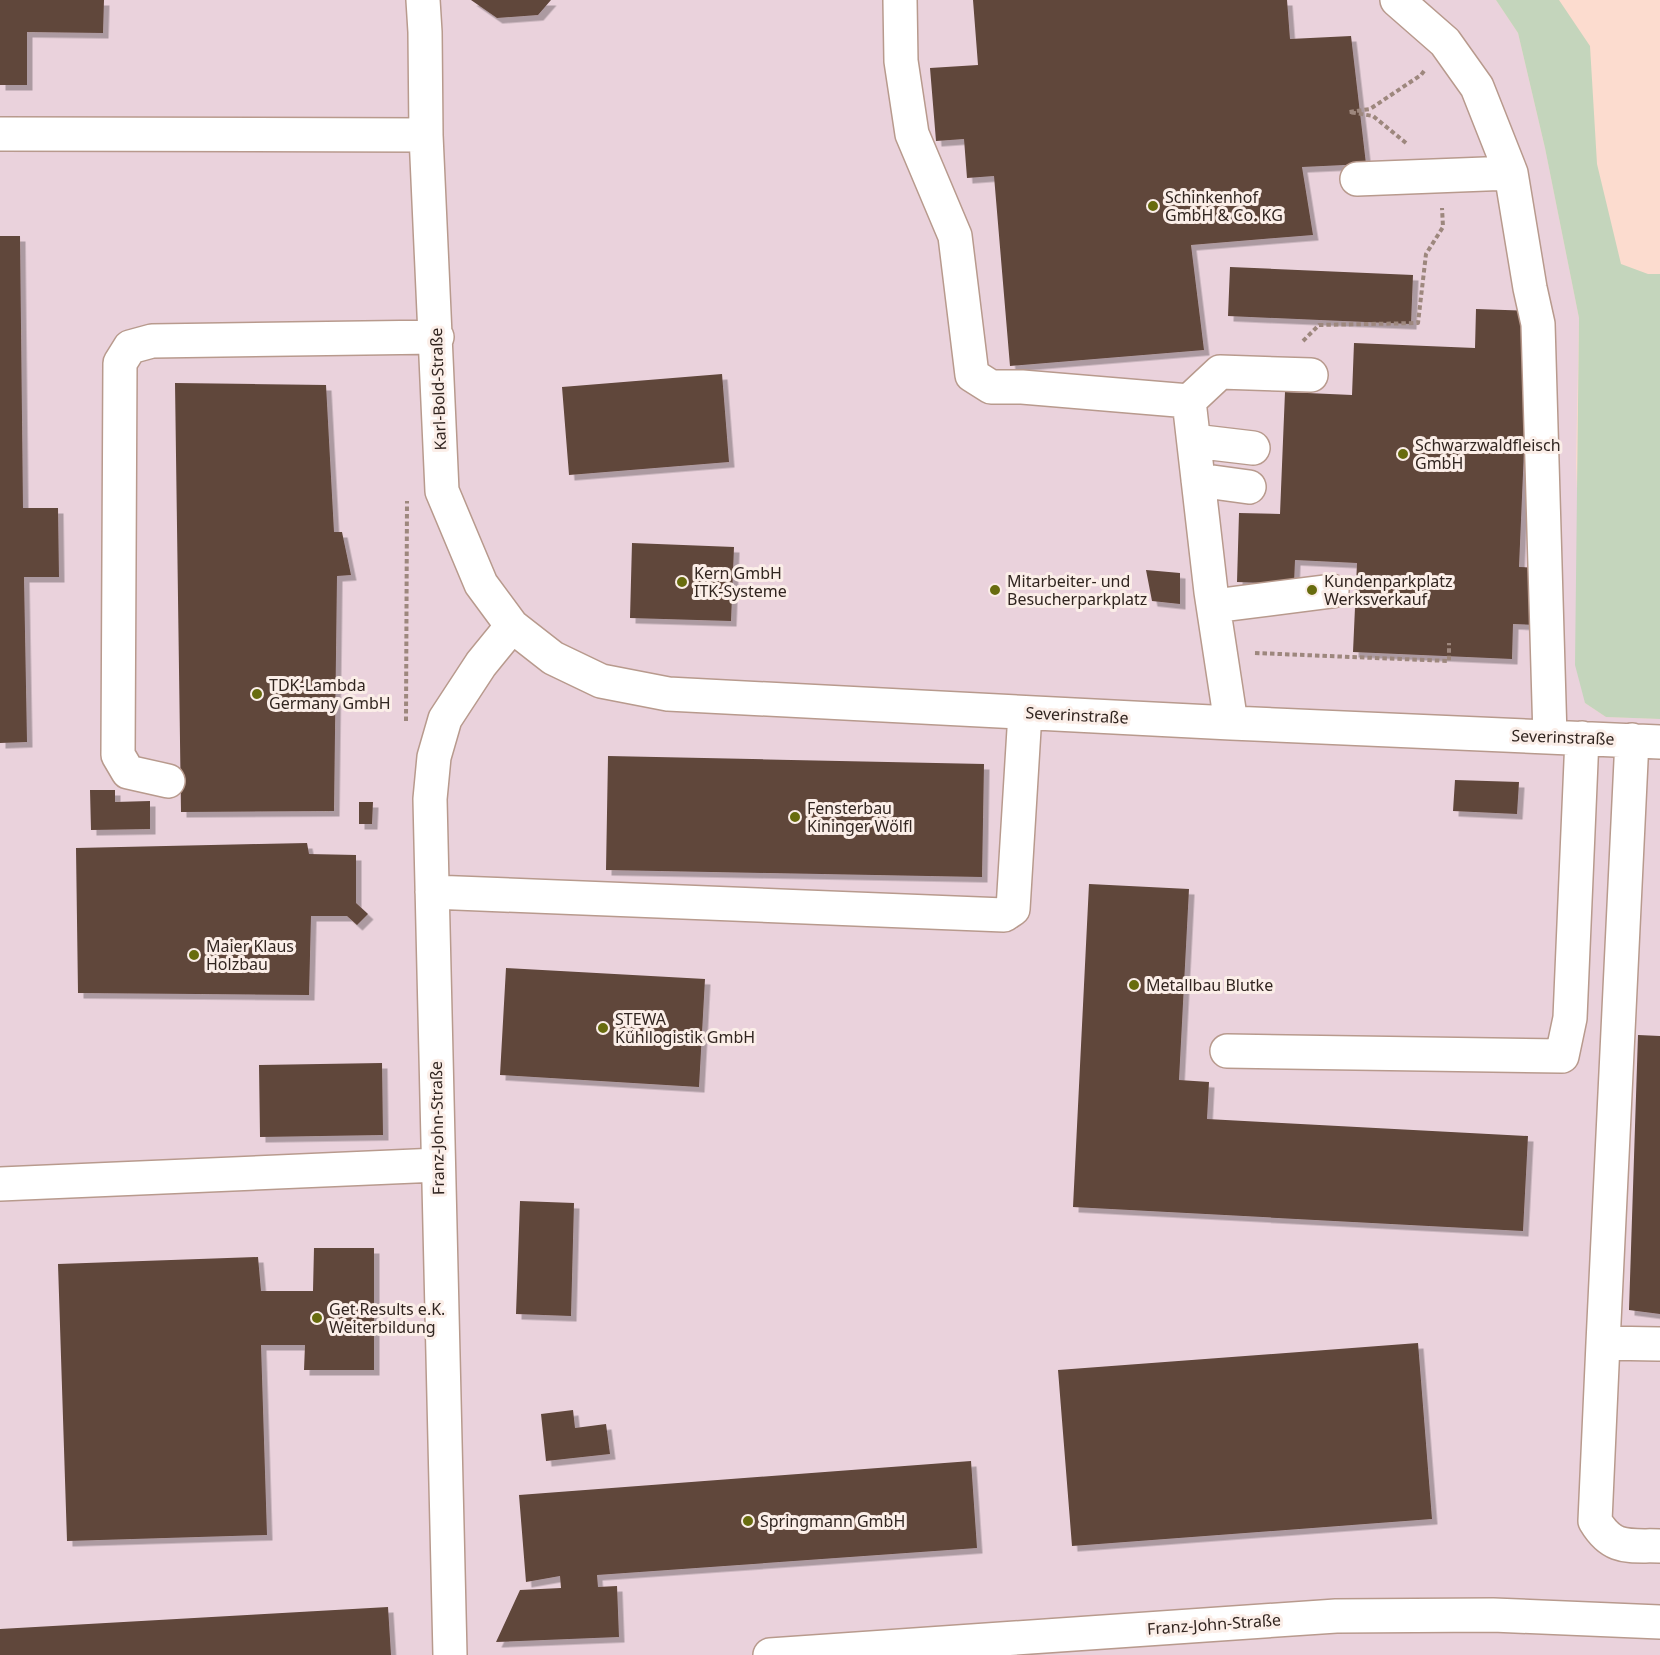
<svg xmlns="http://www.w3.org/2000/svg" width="1660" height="1655" font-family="'Noto Sans',sans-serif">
<defs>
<filter id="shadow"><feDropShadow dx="5.5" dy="5.5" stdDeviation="0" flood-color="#0004"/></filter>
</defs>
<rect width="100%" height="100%" fill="#fcdccf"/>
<path fill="#ead2dc" d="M0,0H1496L1518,33L1545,148L1579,318L1576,464L1585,703L1606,717L1660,719V1655H0Z"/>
<path fill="#c4d5bc" d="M1496,0H1559L1590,46L1597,164L1621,264L1648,274H1660V719L1606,717L1585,703L1575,665L1579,318L1545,148L1518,33Z"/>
<path fill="#60463b" filter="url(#shadow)" d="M0,0H104L103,33L27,32V85H0Z
M471,0H551L538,15L497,18Z
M973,0H1287L1290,39L1351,36L1366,164L1302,167L1313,235L1191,245L1204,350L1010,366L994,176L967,178L964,139L936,141L930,68L978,65Z
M0,236H20L23,508H58L59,577H24L27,742L0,743Z
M1230,267L1413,275L1411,324L1228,316Z
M1476,309L1530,311L1519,567L1540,568L1538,625L1513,624L1512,659L1353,652L1357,563L1295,560L1294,584L1237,582L1239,513L1280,514L1285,392L1352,395L1354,343L1475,348Z
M722,374L729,462L569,475L562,387Z
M175,383L326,385L334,532H342L351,575L337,576L334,811L181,812Z
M632,543L734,547L731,621L630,618Z
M1146,570L1180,573V604L1152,601Z
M608,756L984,764L982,877L606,870Z
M1455,780L1519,782L1517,814L1453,811Z
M90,790H115V802L150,801V829L91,830Z
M359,802H373L372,824H359Z
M307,843L309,854L356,855V903L368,914L357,925L347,916H311L309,995L78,993L76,848Z
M1089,884L1189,889L1179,1080L1209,1082L1207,1119L1528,1136L1523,1231L1073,1207Z
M506,968L705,979L699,1087L500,1075Z
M1638,1035L1660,1036V1314L1629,1310Z
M382,1063L383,1135L260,1137L259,1065Z
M520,1201L574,1203L571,1316L516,1314Z
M314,1248H374V1370H304L305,1345H261L267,1535L67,1541L58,1264L258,1257L261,1291H313Z
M1418,1343L1432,1519L1072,1546L1058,1370Z
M573,1410L575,1428L606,1424L610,1454L546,1461L541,1414Z
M971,1461L977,1548L597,1575L598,1587L617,1586L619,1637L496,1642L520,1590L561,1588L560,1576L526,1582L519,1495Z
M388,1607L391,1655H0V1629Z"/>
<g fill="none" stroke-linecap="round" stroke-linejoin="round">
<g stroke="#b89a8d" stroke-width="36">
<path id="minor" d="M423,0L425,32L426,135L442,491L481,584L512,626L553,658L601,681L668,694L1231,723L1660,742
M900,0L901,61L912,134L955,236L972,375L991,387H1022L1189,401L1220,372L1311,375
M1397,0L1445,42L1477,87L1511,173L1530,288L1538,324L1550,737
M0,134L426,135
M1357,179L1511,173
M1189,401L1211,592L1231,723
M1194,441L1253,448
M1198,480L1249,487
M1214,606L1332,591
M1632,740L1603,1343L1658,1344
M168,781L128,772L118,755L120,363L130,347L152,341L437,337
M432,892L1004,915L1013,909L1025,713
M1227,1051L1562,1056L1570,1018L1582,738
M0,1184L438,1165
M1603,1343L1595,1521C1613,1551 1629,1545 1660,1546
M450,1655L430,799L434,757L445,719L481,664L512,626
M770,1655L1336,1616L1493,1615L1660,1622"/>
</g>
<path stroke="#9d877d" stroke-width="4" stroke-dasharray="4.5 3" stroke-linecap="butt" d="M1406,143L1373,116L1349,112L1370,109L1421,75L1424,71
M1303,341L1319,325L1418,323L1426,254L1443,227L1442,208
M1255,653L1449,661V643
M406,721L407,501"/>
<use href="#minor" stroke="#fff" stroke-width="33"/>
</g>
<g fill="#686c0e" stroke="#fbeee8" stroke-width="2">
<circle cx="1153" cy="206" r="6"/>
<circle cx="1403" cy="454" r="6"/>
<circle cx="682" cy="582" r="6"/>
<circle cx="995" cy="590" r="6"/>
<circle cx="1312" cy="590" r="6"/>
<circle cx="257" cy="694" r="6"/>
<circle cx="795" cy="817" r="6"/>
<circle cx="194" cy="955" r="6"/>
<circle cx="1134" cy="985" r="6"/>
<circle cx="603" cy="1028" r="6"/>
<circle cx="317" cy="1318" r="6"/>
<circle cx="748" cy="1521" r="6"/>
</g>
<g text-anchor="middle" stroke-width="6" stroke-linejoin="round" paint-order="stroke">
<g font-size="16" fill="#312520" stroke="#fbeee8" text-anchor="start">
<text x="1165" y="203">Schinkenhof<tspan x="1165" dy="18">GmbH &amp; Co. KG</tspan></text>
<text x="1415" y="451">Schwarzwaldfleisch<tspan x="1415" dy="18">GmbH</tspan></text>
<text x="694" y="579">Kern GmbH<tspan x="694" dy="18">ITK-Systeme</tspan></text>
<text x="1007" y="587">Mitarbeiter- und<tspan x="1007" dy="18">Besucherparkplatz</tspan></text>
<text x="1324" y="587">Kundenparkplatz<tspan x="1324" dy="18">Werksverkauf</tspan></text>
<text x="269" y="691">TDK-Lambda<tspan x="269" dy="18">Germany GmbH</tspan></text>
<text x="807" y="814">Fensterbau<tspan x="807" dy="18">Kininger Wölfl</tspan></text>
<text x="206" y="952">Maier Klaus<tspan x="206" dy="18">Holzbau</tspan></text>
<text x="1146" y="991">Metallbau Blutke</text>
<text x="615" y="1025">STEWA<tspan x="615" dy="18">Kühllogistik GmbH</tspan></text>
<text x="329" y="1315">Get Results e.K.<tspan x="329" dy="18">Weiterbildung</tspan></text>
<text x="760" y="1527">Springmann GmbH</text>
</g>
<g font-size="16" fill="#312520" stroke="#fbeee8">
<text transform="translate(438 389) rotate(-92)" y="6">Karl-Bold-Straße</text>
<text transform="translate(1077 715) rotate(3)" y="6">Severinstraße</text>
<text transform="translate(1563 737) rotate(2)" y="6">Severinstraße</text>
<text transform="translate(437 1128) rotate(-91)" y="6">Franz-John-Straße</text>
<text transform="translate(1214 1624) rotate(-4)" y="6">Franz-John-Straße</text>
</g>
</g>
</svg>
